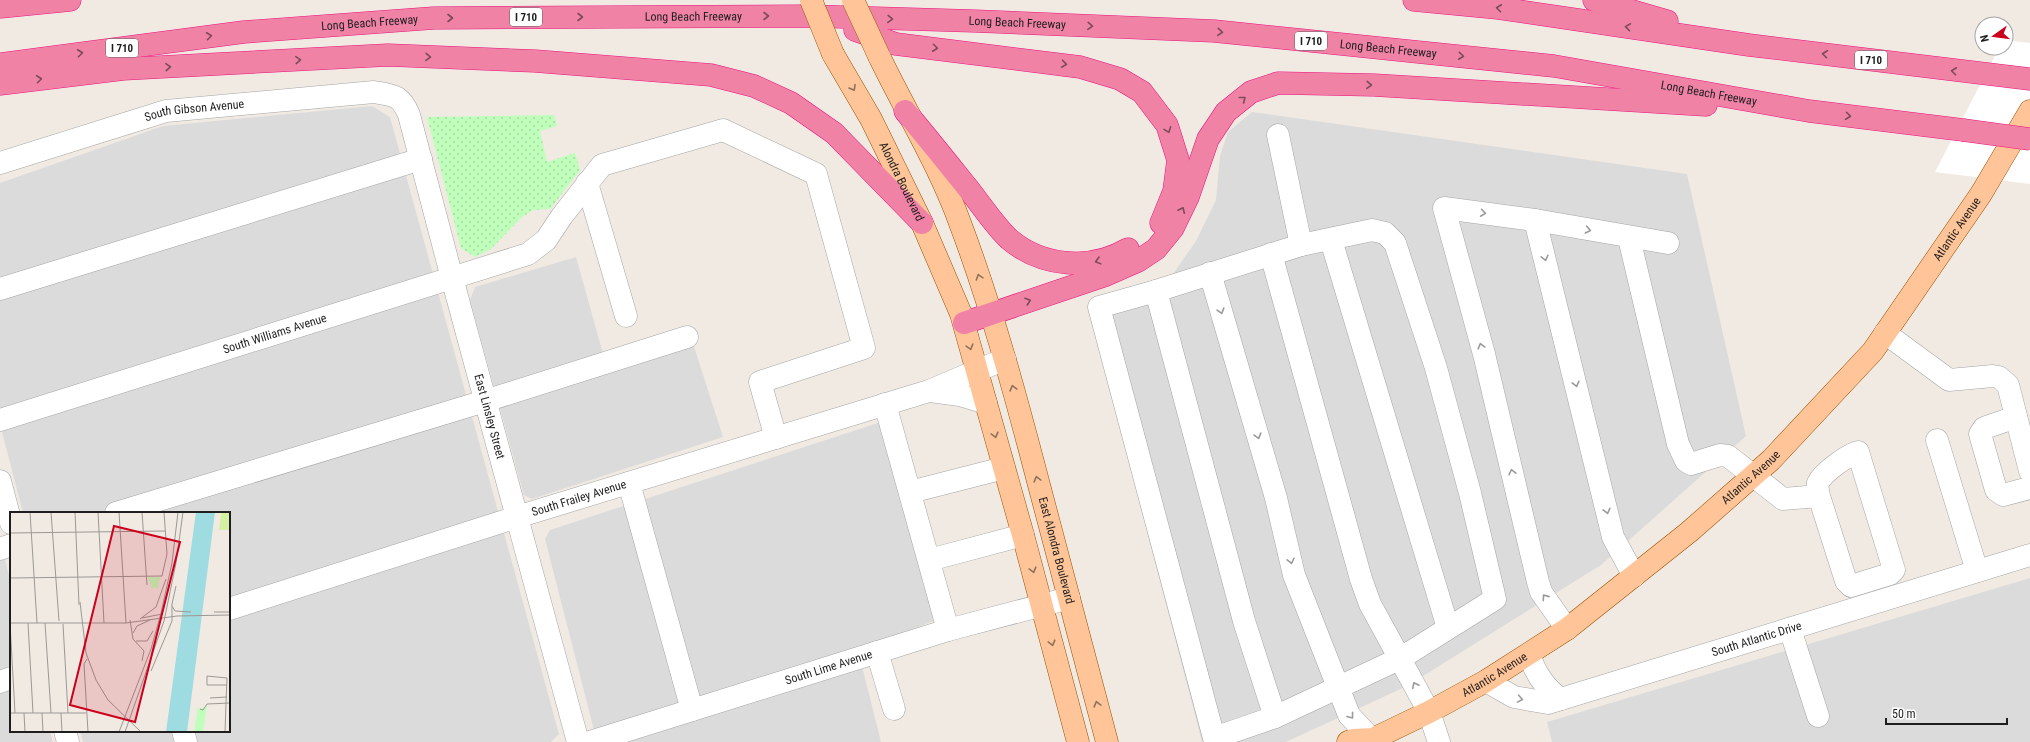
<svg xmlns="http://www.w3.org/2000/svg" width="2030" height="742" font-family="'Roboto Condensed',sans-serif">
<defs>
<pattern id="park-dots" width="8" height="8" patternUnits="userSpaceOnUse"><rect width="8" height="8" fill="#bfffbb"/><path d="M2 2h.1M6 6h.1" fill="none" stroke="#a4daa0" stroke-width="1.8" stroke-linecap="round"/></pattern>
</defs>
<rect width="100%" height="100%" fill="#f0eae3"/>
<path fill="#dcdbdb" d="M372,106L390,117L559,734L551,742H83L80,731H229V513H23L0,424V183L163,126Z
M1252,112L1687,174L1746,436L1601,565L1407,686L1286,742H1202L1088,305L1173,274L1196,241L1216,200L1220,156L1228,132Z
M576,257L604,357L689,331L723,437L532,499L524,495L470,300L475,287Z
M884,421L939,619L858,650L881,742H597L545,539L550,530Z
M0,541L11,583V731H50L53,742H0Z
M2030,578V742H1552L1547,722Z"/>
<path fill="url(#park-dots)" d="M554,115L557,126L540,131L547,162L575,153L580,170L550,209L533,210L522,217L491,249L475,257L461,248L427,117Z"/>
<path fill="#fff" d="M2006,40L2030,43V184L1935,172L1999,48H2006Z"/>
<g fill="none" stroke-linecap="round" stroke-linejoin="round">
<g stroke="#a5a5a5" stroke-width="23">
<g id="minor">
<path d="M1278,135L1301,245"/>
<path id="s1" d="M0,163L166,111L374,92C393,95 401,95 409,115L452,278L578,742"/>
<path d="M587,183L626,316"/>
<path d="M1535,220L1613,537L1634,576"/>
<path d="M1372,230L1385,233L1395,243L1436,368L1470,493L1495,599L1401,658L1275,717L1214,738L1099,307L1156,291L1301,245Z"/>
<path d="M1629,238L1678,444L1686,461L1691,464L1720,455L1728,456L1783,499L1819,496C1818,492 1817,487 1818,483C1823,472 1848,455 1858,452L1894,570L1890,574L1851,586L1846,581L1819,496"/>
<path d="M1331,240L1448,628"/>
<path d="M1271,254L1361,579L1370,604L1429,712L1439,742"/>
<path d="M1210,273L1276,498L1294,575L1349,715L1374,742"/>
<path d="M0,289L421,159"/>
<path d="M1156,291L1244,621L1275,717"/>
<path d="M1885,333L1949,380L1993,376L1999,377L2008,385L2030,471"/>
<path d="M930,391L960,395L986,403"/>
<path d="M885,404L948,630"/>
<path d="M2016,417L1984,428L1980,434L1996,490L2003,495L2030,488"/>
<path id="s2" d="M0,420L528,254L546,240L562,216L602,165L723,130L816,174L864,348L760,382L776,438"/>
<path d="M1937,440L1977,571"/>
<path d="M0,481L11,523"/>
<path d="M629,483L692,710"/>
<path d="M910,492L1004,468"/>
<path d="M116,513L485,401L687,337"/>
<path d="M0,549L11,545"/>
<path d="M929,560L1023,535"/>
<path id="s3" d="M229,609L517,517L929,391L1005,359"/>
<path d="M1567,629L1541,592L1538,582L1484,354L1444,208L1535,220L1668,243"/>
<path d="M1790,629L1818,716"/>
<path d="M877,652L894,709"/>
<path d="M1529,654C1535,673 1544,688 1561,699"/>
<path id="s4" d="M1486,681L1514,697L1548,703L2030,555"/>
<path d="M0,682L11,678"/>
<path d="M65,731L68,742"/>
<path d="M183,731L186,742"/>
<path id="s5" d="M590,742L948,630L1069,598"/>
</g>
</g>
<g stroke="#985100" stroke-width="23">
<g id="major">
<path id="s6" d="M833,54L871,119L922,223L961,314L1023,535L1078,742"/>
<path id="s7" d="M879,56C906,112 939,165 960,223C992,308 1016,397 1039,485C1062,571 1084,656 1107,742"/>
<path id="s8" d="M1348,742L1353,740L1373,739L1429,712L1486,681L1567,629L1689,532L1771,460L1873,351L1981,194L2030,111"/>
</g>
</g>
<g stroke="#ec127a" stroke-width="23">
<g id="highway">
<path d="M1414,0L1498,8L1749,45L2030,79"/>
<path d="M1594,0L1667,21"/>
<path d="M0,7L70,0"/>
<path d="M855,30L896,44L1080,67L1120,79L1142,92L1167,125L1178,160L1174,191L1161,223"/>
<path id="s9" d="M0,64L244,32L434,18L809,16L974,21L1214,31L1554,66L1809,111L1963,130"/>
<path d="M0,84L123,69L388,55L535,61L711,75L754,86L791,103L834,133L922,223"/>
<path d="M905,111C926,136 946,161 967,187C979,202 995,226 1009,239C1042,267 1091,271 1128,249"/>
<path d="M964,323L1106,275L1138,261L1156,249L1173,228L1188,197L1208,139L1226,112L1251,92L1278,83L1374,85L1706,105"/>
</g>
</g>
<use href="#minor" stroke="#fff" stroke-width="22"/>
<use href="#major" stroke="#ffc599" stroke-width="22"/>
<use href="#highway" stroke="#f082a6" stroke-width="22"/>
<g stroke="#985100" stroke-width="23" stroke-linecap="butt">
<path id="major-bridge" d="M811,0L833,54
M853,0L879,56"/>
</g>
<g stroke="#ec127a" stroke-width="23" stroke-linecap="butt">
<path id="highway-bridge" d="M1963,130L2030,139"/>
</g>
<use href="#major-bridge" stroke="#ffc599" stroke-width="22"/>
<use href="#highway-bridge" stroke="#f082a6" stroke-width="22"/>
</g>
<defs><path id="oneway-chevron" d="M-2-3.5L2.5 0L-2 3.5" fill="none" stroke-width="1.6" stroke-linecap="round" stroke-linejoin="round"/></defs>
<g stroke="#7c4b5b">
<use href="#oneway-chevron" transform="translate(1499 8) rotate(-173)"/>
<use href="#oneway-chevron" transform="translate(766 16)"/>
<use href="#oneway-chevron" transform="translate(580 17)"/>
<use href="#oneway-chevron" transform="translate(450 18)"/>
<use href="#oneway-chevron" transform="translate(890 19) rotate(2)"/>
<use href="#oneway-chevron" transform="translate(1090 26) rotate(2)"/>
<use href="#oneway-chevron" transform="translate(1628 27) rotate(-172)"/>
<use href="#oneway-chevron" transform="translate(1220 32) rotate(5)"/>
<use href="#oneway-chevron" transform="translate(209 36) rotate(-7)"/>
<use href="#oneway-chevron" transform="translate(935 48) rotate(7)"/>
<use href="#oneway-chevron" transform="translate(80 53) rotate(-7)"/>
<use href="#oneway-chevron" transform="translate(1825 54) rotate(-173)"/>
<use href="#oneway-chevron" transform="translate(1461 56) rotate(6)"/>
<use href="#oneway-chevron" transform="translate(428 57) rotate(2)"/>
<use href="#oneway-chevron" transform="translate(298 60) rotate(-3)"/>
<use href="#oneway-chevron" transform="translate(1064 64) rotate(8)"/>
<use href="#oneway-chevron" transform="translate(168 67) rotate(-3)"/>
<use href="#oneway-chevron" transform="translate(1954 71) rotate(-173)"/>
<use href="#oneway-chevron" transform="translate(39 79) rotate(-7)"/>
<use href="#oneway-chevron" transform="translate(1369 85) rotate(2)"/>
<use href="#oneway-chevron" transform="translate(1243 99) rotate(-38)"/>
<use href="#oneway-chevron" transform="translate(1848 116) rotate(7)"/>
<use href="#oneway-chevron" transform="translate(1168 130) rotate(69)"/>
<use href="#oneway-chevron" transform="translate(1182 210) rotate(-65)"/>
<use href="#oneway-chevron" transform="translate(1098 261) rotate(165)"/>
<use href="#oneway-chevron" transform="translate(1028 301) rotate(-19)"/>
</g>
<g stroke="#8e725c">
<use href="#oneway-chevron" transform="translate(853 88) rotate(60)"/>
<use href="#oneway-chevron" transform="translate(979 277) rotate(-108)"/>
<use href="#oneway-chevron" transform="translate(970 347) rotate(74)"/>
<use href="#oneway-chevron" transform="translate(1013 388) rotate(-105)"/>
<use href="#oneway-chevron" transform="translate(995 435) rotate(75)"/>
<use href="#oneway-chevron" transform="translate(1037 479) rotate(-105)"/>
<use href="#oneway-chevron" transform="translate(1033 570) rotate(75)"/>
<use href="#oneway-chevron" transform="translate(1052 643) rotate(75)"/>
<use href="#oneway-chevron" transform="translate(1097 704) rotate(-105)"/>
</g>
<g stroke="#9a9a9a">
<use href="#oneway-chevron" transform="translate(1483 213) rotate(8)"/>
<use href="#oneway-chevron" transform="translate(1588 230) rotate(11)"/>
<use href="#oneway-chevron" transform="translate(1545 258) rotate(76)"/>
<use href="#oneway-chevron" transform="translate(1221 311) rotate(74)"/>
<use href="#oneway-chevron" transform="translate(1481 346) rotate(-105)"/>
<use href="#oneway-chevron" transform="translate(1576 384) rotate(76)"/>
<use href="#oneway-chevron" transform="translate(1258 436) rotate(74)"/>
<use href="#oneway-chevron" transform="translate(1512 472) rotate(-103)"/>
<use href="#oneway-chevron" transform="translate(1607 511) rotate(76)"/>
<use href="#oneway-chevron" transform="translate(1291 561) rotate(77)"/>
<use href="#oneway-chevron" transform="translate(1545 597) rotate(-125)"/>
<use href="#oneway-chevron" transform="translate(1415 685) rotate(-117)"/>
<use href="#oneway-chevron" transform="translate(1520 699) rotate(10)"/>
<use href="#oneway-chevron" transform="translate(1351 716) rotate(52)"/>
</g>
<g text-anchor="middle" stroke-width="3" stroke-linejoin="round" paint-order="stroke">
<g fill="#fff" stroke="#626262" stroke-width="1">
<rect x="510" y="8" width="32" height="18" rx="3"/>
<rect x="1295" y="32" width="32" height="18" rx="3"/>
<rect x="106" y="39" width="32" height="18" rx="3"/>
<rect x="1855" y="51" width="32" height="18" rx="3"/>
</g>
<g font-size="11" font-weight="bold" fill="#1e1e1e">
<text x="526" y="21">I 710</text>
<text x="1311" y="45">I 710</text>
<text x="122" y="52">I 710</text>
<text x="1871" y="64">I 710</text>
</g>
<g font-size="12" fill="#1e1e1e" stroke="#fff">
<text dy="4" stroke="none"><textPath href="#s9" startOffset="696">Long Beach Freeway</textPath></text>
<text dy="4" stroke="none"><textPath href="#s9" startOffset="372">Long Beach Freeway</textPath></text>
<text dy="4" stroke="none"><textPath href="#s9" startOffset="1020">Long Beach Freeway</textPath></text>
<text dy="4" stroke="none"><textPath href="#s9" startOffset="1392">Long Beach Freeway</textPath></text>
<text dy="4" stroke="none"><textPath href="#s9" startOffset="1716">Long Beach Freeway</textPath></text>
<text dy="4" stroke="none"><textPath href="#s1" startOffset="202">South Gibson Avenue</textPath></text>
<text dy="4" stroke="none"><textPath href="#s6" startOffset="145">Alondra Boulevard</textPath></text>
<text dy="4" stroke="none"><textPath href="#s8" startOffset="811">Atlantic Avenue</textPath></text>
<text dy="4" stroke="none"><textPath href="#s2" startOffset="288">South Williams Avenue</textPath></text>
<text dy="4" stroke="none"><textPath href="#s1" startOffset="740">East Linsley Street</textPath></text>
<text dy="4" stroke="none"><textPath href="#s8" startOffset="487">Atlantic Avenue</textPath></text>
<text dy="4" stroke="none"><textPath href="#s3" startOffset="367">South Frailey Avenue</textPath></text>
<text dy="4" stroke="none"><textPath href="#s7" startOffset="527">East Alondra Boulevard</textPath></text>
<text dy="4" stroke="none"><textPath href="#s4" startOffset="285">South Atlantic Drive</textPath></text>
<text dy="4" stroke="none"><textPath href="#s5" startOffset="250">South Lime Avenue</textPath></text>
<text dy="4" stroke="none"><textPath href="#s8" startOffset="163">Atlantic Avenue</textPath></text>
</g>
</g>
<g transform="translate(10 512)">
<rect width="220" height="220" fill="#f0eae3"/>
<path d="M211,0H220V18H209Z" fill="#d3f0a3"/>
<path d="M138,65H150L148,77L144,75L142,78ZM197,193L193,220H184L188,195L192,197Z" fill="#bfffbb"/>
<path d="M186,0H205L177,220H156Z" fill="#9fdce2"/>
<path fill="none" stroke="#9c9894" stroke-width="1" d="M20,0L27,111M41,0L49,109M65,0L69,93M88,0L94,111M109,0L116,111M132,0L137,73M0,21L155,19M0,66L152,64L157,42L154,0M70,90L76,141L86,168L98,188L131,220M162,94L165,99L181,100M204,100H220M132,106L152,102M130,107L146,95L156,67M120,108L123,127L134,139L132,149M0,111L5,201M0,111H116L167,104L220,103M18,111L23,201M35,111L41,201M53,112L58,201M123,121L127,114L140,108M126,129H137L143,119M77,147L74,152L78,220M141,159L162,109V92L166,74M200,186L217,185M190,197L193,198L197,192L220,191M0,201H76M14,201L15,220M32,201L33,220M51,201L52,220M109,220L141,137L151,101L162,51L168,0M115,220L154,109L166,51L173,0M215,220L216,191L217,166L197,164V173H217"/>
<path fill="#cc001c" fill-opacity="0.15" stroke="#cc001c" stroke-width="2" d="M104,14L170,30L125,210L60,193Z"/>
<rect width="220" height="220" fill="none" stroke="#1e1e1e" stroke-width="2"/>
</g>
<g transform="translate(1994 36) rotate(256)"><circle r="19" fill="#ffffff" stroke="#a5a5a5"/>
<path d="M0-3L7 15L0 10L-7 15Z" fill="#cc001c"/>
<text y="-6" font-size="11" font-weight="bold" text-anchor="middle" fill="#1e1e1e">N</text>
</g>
<path d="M1886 718v6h121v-6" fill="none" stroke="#1e1e1e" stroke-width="2"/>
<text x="1892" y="718" font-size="12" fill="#1e1e1e" stroke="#ffffff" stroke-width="3" paint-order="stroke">50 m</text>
</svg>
